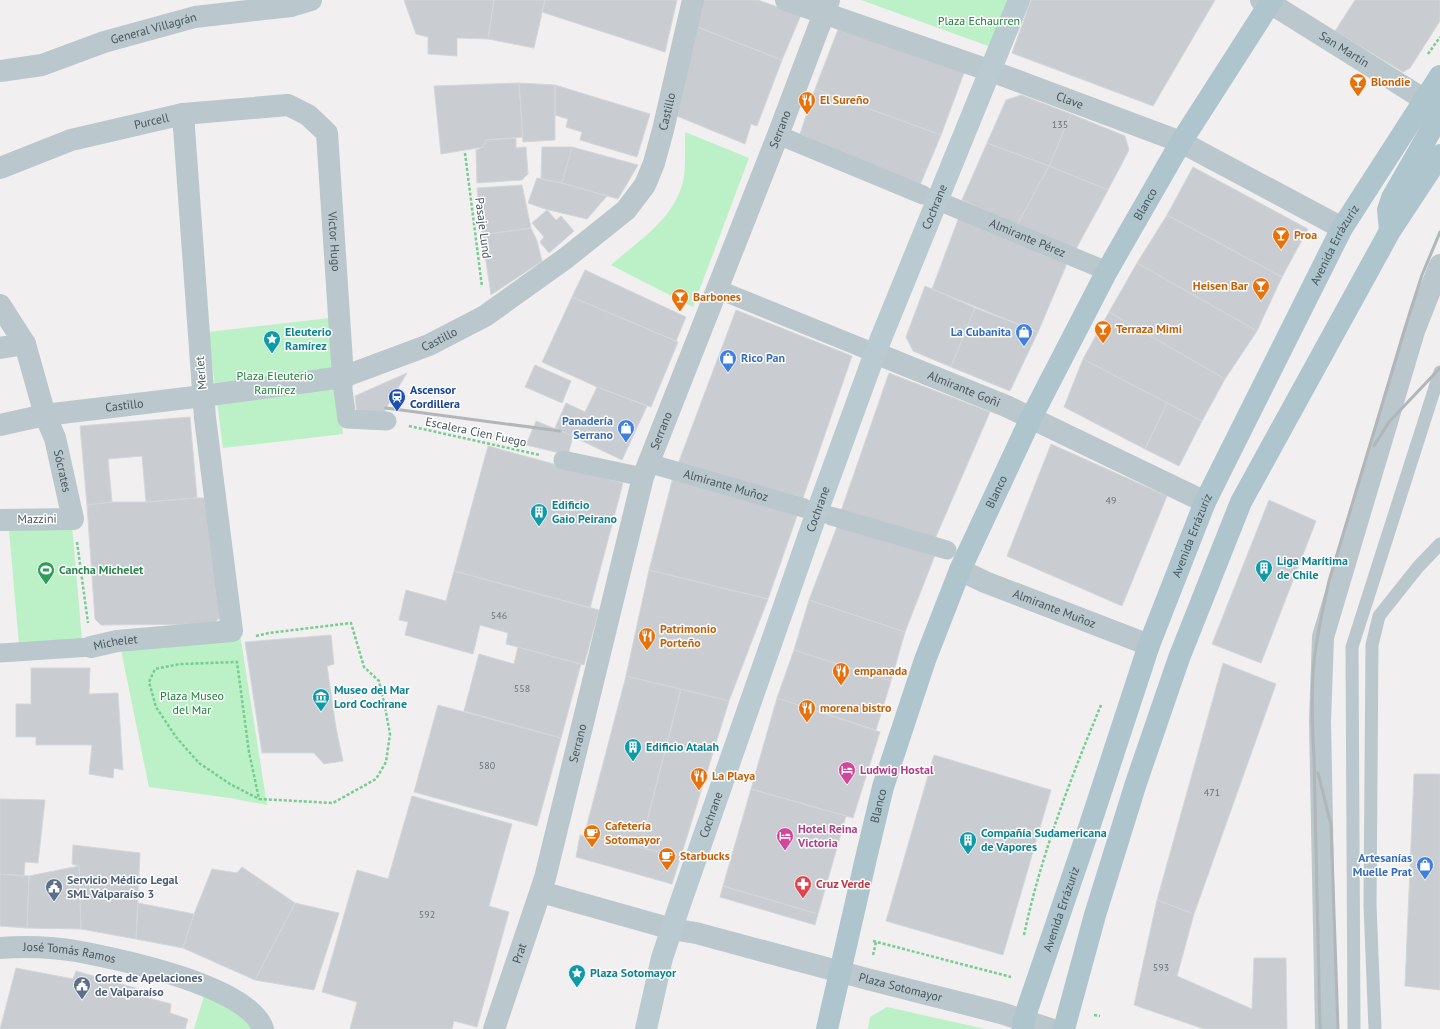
<svg xmlns="http://www.w3.org/2000/svg" width="1440" height="1029" font-family="'PT Sans',sans-serif">
<rect width="100%" height="100%" fill="#f1efef"/>
<path fill="#bcf0c6" d="M861,0H1009L991,47Z
M685,132L749,158L693,307L611,265C638,241 674,219 683,182C686,169 685,146 685,132Z
M329,318L343,434L223,448L208,332Z
M72,525L82,640L19,645L9,530Z
M240,634L267,805L230,798L149,787L120,645Z
M205,993L253,1022L251,1029H194Z
M887,1007L985,1029H868L870,1017Z"/>
<path fill="#c9cdd2" stroke="#d3d7da" d="M404,0H494L488,39L457,38V56L428,54V37L416,34Z
M494,0H545L534,48L488,39Z
M545,0H677L665,52L542,12Z
M701,0H758L801,15L782,60L695,26Z
M1031,0H1215L1153,106L1012,53Z
M1355,0H1440V21L1410,68L1403,72L1335,31Z
M695,26L782,60L757,126L751,124L745,144L677,116Z
M839,27L964,73L941,135L815,89Z
M519,83L555,85V140L523,142Z
M519,83L523,137L486,140L483,147L441,154L434,86Z
M555,85L650,114L637,157L580,140L582,132L566,127L568,119L555,115Z
M815,89L941,135L920,185L800,134Z
M1021,95L1071,114L1049,166L987,143L1006,100Z
M1071,114L1125,136L1129,150L1108,190L1049,166Z
M516,138V148L526,147L528,174L522,180L477,183L476,150L483,147L486,140Z
M987,143L1049,166L1017,225L962,200Z
M542,147H572L562,183L541,179Z
M572,147L638,165L618,199L562,183Z
M1049,166L1108,190L1076,249L1017,225Z
M1193,167L1308,229L1282,277L1167,215Z
M537,178L562,183L607,196L587,219L545,209L528,203Z
M522,185L531,228L482,235L477,188Z
M547,210L556,220L561,216L574,231L549,253L540,242L544,237L532,223Z
M1167,215L1282,277L1257,331L1137,263Z
M959,217L1065,260L1066,266L1038,332L932,289Z
M531,228L537,241L542,261L491,295L482,235Z
M1137,263L1257,331L1225,379L1109,312Z
M585,270L686,317L676,341L572,297Z
M925,286L975,308L951,367L913,351L906,337Z
M572,297L678,342L651,407L597,387L542,362Z
M975,308L1038,332L1010,391L951,367Z
M736,310L852,356L803,498L678,464Z
M1109,312L1225,379L1202,421L1083,359Z
M1083,359L1167,403L1145,449L1064,407Z
M535,365L571,381L562,403L525,387Z
M407,373L386,408L384,418L357,414L355,396Z
M889,373L990,412L935,539L841,511Z
M597,387L647,406L622,460L555,428L566,403L585,412Z
M1167,403L1202,421L1179,466L1145,449Z
M190,417L197,498L146,502L142,456L108,459L112,502L87,505L80,426Z
M536,421L573,436L568,455L526,445Z
M1051,444L1167,496L1122,606L1007,556Z
M488,446L623,483L590,608L454,571Z
M673,477L798,513L768,599L649,570Z
M197,498H208L221,616L214,624L101,625L95,619L87,505L112,502H146Z
M1269,500L1316,521L1261,663L1212,644Z
M838,524L935,555L905,632L809,600Z
M649,570L768,599L729,701L626,676Z
M454,571L599,610L584,665L506,644L508,633L480,625L473,654L405,635L408,622L399,620L406,590L446,601Z
M809,600L905,632L891,681L794,650Z
M331,635L334,664L327,666L336,728L343,761L324,764L314,753H262L245,642Z
M518,647L581,664L561,738L464,711L479,654L514,664Z
M794,650L891,681L876,730L777,698Z
M1223,663L1276,684L1194,914L1157,900Z
M31,668H90L89,694L118,693L123,770L114,768L113,778L89,774L92,745H36V737H16V704H31Z
M626,676L681,689L640,848L584,836Z
M681,689L729,701L681,856L640,848Z
M777,698L880,732L853,818L751,789Z
M438,705L561,738L537,826L414,792Z
M934,755L1051,790L1003,955L886,921Z
M1414,774H1440V990L1405,986Z
M751,789L846,816L818,914L723,886Z
M412,796L512,824L489,906L509,912L477,1027L454,1021L452,1029H350L357,1002L322,992L357,870L388,879Z
M0,799L45,800L38,863L25,862L24,876L0,874Z
M580,835L681,856L672,884L576,857Z
M73,845L140,853L136,939L81,929L79,866L72,864Z
M79,866L81,929L27,928L29,876Z
M242,867L295,903L255,980L183,948L194,914L212,869L237,873Z
M0,874L29,876L27,928L0,926Z
M723,886L818,914L815,925L720,897Z
M1157,900L1194,914L1177,976L1252,1009L1254,958H1286L1287,1029H1204L1134,1005Z
M138,903L194,914L183,948L136,939Z
M295,903L339,913L314,990L255,980Z
M16,968L73,979L76,971L139,989L137,995L171,1004L170,1013L188,1019L185,1029H0Z"/>
<g fill="none" stroke-linecap="round" stroke-linejoin="round">
<path stroke="#74ce8f" stroke-width="2.5" stroke-dasharray="3 2" stroke-linecap="butt" d="M1428,54L1440,37
M465,153L482,287
M409,426L540,455
M77,542L88,623
M256,636L269,633L351,623L364,667L379,681L385,707L390,734L386,762L376,779L333,803L259,799L230,784L199,763L176,737L156,707L149,682L155,669L180,664L237,662L249,752L259,799
M1024,935C1041,855 1070,780 1101,705
M873,941L1011,977
M873,955L876,942
M1094,1015L1100,1016"/>
<path stroke="#bac7cc" stroke-width="13" d="M1354,1029L1352,647L1440,372
M1375,1029L1370,905L1372,645L1379,616L1418,567L1440,544"/>
<g stroke="#bac7cc" stroke-width="19">
<path d="M778,135L923,195"/>
<path id="s1" d="M948,205L1107,271"/>
<path d="M717,289L875,353"/>
<path d="M343,377V390L347,419L387,421"/>
<path d="M563,460L643,477"/>
<path id="s2" d="M648,463L804,508"/>
<path d="M831,516L947,550"/>
<path d="M0,653L91,647"/>
</g>
<g stroke="#bac7cc" stroke-width="22">
<path id="s3" d="M786,0L991,71L1181,142L1342,228"/>
<path id="s4" d="M1261,0L1270,3L1286,13L1425,100"/>
<path id="s5" d="M0,71L42,65L104,42L195,17L291,6L311,0"/>
<path id="s6" d="M0,168L71,140L183,114L288,105L308,115L327,133L343,377"/>
<path id="s7" d="M0,305L25,344L45,415L55,438L73,519L0,520"/>
<path d="M0,348L25,344"/>
<path id="s8" d="M875,353L1006,406L1205,502"/>
<path id="s9" d="M0,425L45,415L203,396L343,377L429,345L485,316L566,258L626,210L645,185L654,163L663,130L693,0"/>
<path id="s10" d="M960,570L985,582L1149,645"/>
<path id="s11" d="M91,647L117,641L232,631L205,418L183,114"/>
<path d="M1326,1029L1320,721L1323,637L1414,331L1440,265"/>
</g>
<g stroke="#bac7cc" stroke-width="22">
<path id="s12" d="M541,892L672,929L696,933L867,979L1001,1013L1050,1029"/>
<path id="s13" d="M0,948C25,946 51,947 76,951C118,959 249,985 263,1029"/>
<path id="s14" d="M494,1029L545,878L643,477L778,135L829,0"/>
</g>
<path stroke="#bacad1" stroke-width="22" id="s15" d="M646,1029L662,958L680,904L817,512L875,353L1019,0"/>
<g stroke="#aec5ce" stroke-width="22">
<path d="M1390,230L1388,210L1392,198L1439,116C1438,108 1432,104 1425,100"/>
<path id="s16" d="M827,1029L867,854L883,787L925,660L960,570L1031,418L1107,271L1181,142L1272,0"/>
<path id="s17" d="M1023,1029L1024,1020L1030,1001L1085,840L1149,645L1205,502L1342,228L1440,76"/>
<path d="M1064,1029L1095,915L1136,783L1179,658L1241,502L1390,231L1440,155"/>
</g>
<path stroke="#b1b6b9" stroke-width="3" d="M386,408L560,431
M1374,446L1389,422L1440,368
M1318,773L1331,825L1338,1029
M1320,1029L1314,757C1312,725 1311,693 1314,661C1317,634 1323,608 1329,581L1410,312L1422,275L1440,232"/>
</g>
<defs>
<g id="bar-pin" transform="scale(0.9)"><path d="M0 17L-7.5 6A9.5 9.5 0 1 1 7.5 6Z" fill="#e8710a" stroke="#fff"/><path d="M-6-5H6L.8 .8V4.5H3.5V6h-7V4.5H-.8V.8Z" fill="#fff"/></g>
<g id="restaurant-pin" transform="scale(0.9)"><path d="M0 17L-7.5 6A9.5 9.5 0 1 1 7.5 6Z" fill="#e8710a" stroke="#fff"/><path d="M-5-6h1v4h1v-4h1v4h1v-4h1v5L-1.5 .5V6h-2V.5L-5-1ZM5-6V6H3V1.5H1.5Q1.5-4 5-6Z" fill="#fff"/></g>
<g id="shop-pin" transform="scale(0.9)"><path d="M0 17L-7.5 6A9.5 9.5 0 1 1 7.5 6Z" fill="#3f7fe0" stroke="#fff"/><path d="M-5-2.5h2.3a2.7 3.5 0 0 1 5.4 0H5L5.5 6h-11ZM-1.5-2.5h3a1.5 2.3 0 0 0-3 0Z" fill="#fff"/></g>
<g id="sight-pin" transform="scale(0.9)"><path d="M0 17L-7.5 6A9.5 9.5 0 1 1 7.5 6Z" fill="#0f9aa8" stroke="#fff"/><path d="M0-6L1.8-2.2L6-1.7L2.9 1.2L3.7 5.4L0 3.3L-3.7 5.4L-2.9 1.2L-6-1.7L-1.8-2.2Z" fill="#fff"/></g>
<g id="station-pin" transform="scale(0.9)"><path d="M0 17L-7.5 6A9.5 9.5 0 1 1 7.5 6Z" fill="#1a4fb4" stroke="#fff"/><path d="M-3-6H3Q5-6 5-4V2Q5 4 3 4L4.5 6H3L1.5 4h-3L-3 6H-4.5L-3 4Q-5 4-5 2V-4Q-5-6-3-6ZM-3.5-4v3h7v-3ZM-3.5 1v1.5H-2V1ZM2 1v1.5H3.5V1Z" fill="#fff"/></g>
<g id="building-pin" transform="scale(0.9)"><path d="M0 17L-7.5 6A9.5 9.5 0 1 1 7.5 6Z" fill="#0f9aa8" stroke="#fff"/><path d="M-4-6H4V6H1V3H-1V6H-4ZM-2.5-4.3h1.7v1.8h-1.7ZM.8-4.3h1.7v1.8H.8ZM-2.5-1h1.7V.8h-1.7ZM.8-1h1.7V.8H.8Z" fill="#fff"/></g>
<g id="stadium-pin" transform="scale(0.9)"><path d="M0 17L-7.5 6A9.5 9.5 0 1 1 7.5 6Z" fill="#2e9e5b" stroke="#fff"/><path d="M0-5a6.5 5 0 1 0 0 10a6.5 5 0 1 0 0-10ZM-3.5-1.8h7v3.6h-7Z" fill="#fff"/></g>
<g id="museum-pin" transform="scale(0.9)"><path d="M0 17L-7.5 6A9.5 9.5 0 1 1 7.5 6Z" fill="#0f9aa8" stroke="#fff"/><path d="M0-6L6-3V-2H-6V-3ZM-5-1h2V3h-2ZM-1-1h2V3h-2ZM3-1h2V3H3ZM-6 4H6V6H-6Z" fill="#fff"/></g>
<g id="hotel-pin" transform="scale(0.9)"><path d="M0 17L-7.5 6A9.5 9.5 0 1 1 7.5 6Z" fill="#d1479c" stroke="#fff"/><path d="M-6-4.5h1.5V1H6V5H4.5V3h-9V5H-6ZM-4 0a1.8 1.8 0 1 1 3.6 0ZM.5 0V-2.5h3Q6-2.5 6 0Z" fill="#fff"/></g>
<g id="cafe-pin" transform="scale(0.9)"><path d="M0 17L-7.5 6A9.5 9.5 0 1 1 7.5 6Z" fill="#e8710a" stroke="#fff"/><path d="M-5.5-4.5H6V0H3Q3 3.5 0 3.5H-2.5Q-5.5 3.5-5.5 0ZM3-3.2v2h1.7v-2ZM-6 4.5H4V6H-6Z" fill="#fff"/></g>
<g id="pharmacy-pin" transform="scale(0.9)"><path d="M0 17L-7.5 6A9.5 9.5 0 1 1 7.5 6Z" fill="#e0444e" stroke="#fff"/><path d="M-2-6h4v4h4v4h-4v4h-4v-4h-4v-4h4Z" fill="#fff"/></g>
<g id="civic-pin" transform="scale(0.9)"><path d="M0 17L-7.5 6A9.5 9.5 0 1 1 7.5 6Z" fill="#5c6f8a" stroke="#fff"/><path d="M-.6-6.5H3V-4.5H.6V-3L4-1V1h2V6H-6V1h2V-1L-.6-3ZM-1.2 2.5V6h2.4V2.5Z" fill="#fff"/></g>
</defs>
<g fill-rule="evenodd">
<use href="#bar-pin" x="1358" y="82"/>
<use href="#restaurant-pin" x="807" y="100"/>
<use href="#bar-pin" x="1281" y="235"/>
<use href="#bar-pin" x="1261" y="286"/>
<use href="#bar-pin" x="680" y="297"/>
<use href="#bar-pin" x="1103" y="329"/>
<use href="#shop-pin" x="1024" y="332"/>
<use href="#sight-pin" x="272" y="339"/>
<use href="#shop-pin" x="728" y="358"/>
<use href="#station-pin" x="397" y="397"/>
<use href="#shop-pin" x="626" y="428"/>
<use href="#building-pin" x="539" y="512"/>
<use href="#building-pin" x="1264" y="568"/>
<use href="#stadium-pin" x="46" y="570"/>
<use href="#restaurant-pin" x="647" y="636"/>
<use href="#restaurant-pin" x="841" y="671"/>
<use href="#museum-pin" x="321" y="697"/>
<use href="#restaurant-pin" x="807" y="708"/>
<use href="#building-pin" x="633" y="747"/>
<use href="#hotel-pin" x="847" y="770"/>
<use href="#restaurant-pin" x="699" y="776"/>
<use href="#cafe-pin" x="592" y="833"/>
<use href="#hotel-pin" x="785" y="836"/>
<use href="#building-pin" x="968" y="840"/>
<use href="#cafe-pin" x="667" y="856"/>
<use href="#shop-pin" x="1425" y="865"/>
<use href="#pharmacy-pin" x="803" y="884"/>
<use href="#civic-pin" x="54" y="887"/>
<use href="#sight-pin" x="577" y="973"/>
<use href="#civic-pin" x="82" y="985"/>
</g>
<g text-anchor="middle" stroke-width="3" stroke-linejoin="round" paint-order="stroke">
<g font-size="10" fill="#68747a">
<text x="1060" y="128">135</text>
<text x="1111" y="504">49</text>
<text x="499" y="619">546</text>
<text x="522" y="692">558</text>
<text x="487" y="769">580</text>
<text x="1212" y="796">471</text>
<text x="427" y="918">592</text>
<text x="1161" y="971">593</text>
</g>
<g font-size="12" fill="#168035" stroke="#fff">
<text x="979" y="25">Plaza Echaurren</text>
<text x="275" y="380">Plaza Eleuterio<tspan x="275" dy="14">Ramírez</tspan></text>
<text x="192" y="700">Plaza Museo<tspan x="192" dy="14">del Mar</tspan></text>
</g>
<g font-size="12" fill="#47575d" stroke="#fff">
<text dy="4" stroke="none"><textPath href="#s5" startOffset="160">General Villagrán</textPath></text>
<text dy="4" stroke="none"><textPath href="#s4" startOffset="97">San Martín</textPath></text>
<text dy="4" stroke="none"><textPath href="#s3" startOffset="301">Clave</textPath></text>
<text dy="4" stroke="none"><textPath href="#s9" startOffset="786">Castillo</textPath></text>
<text dy="4" stroke="none"><textPath href="#s6" startOffset="159">Purcell</textPath></text>
<text dy="4" stroke="none"><textPath href="#s14" startOffset="946">Serrano</textPath></text>
<text dy="4" stroke="none"><textPath href="#s16" startOffset="889">Blanco</textPath></text>
<text dy="4" stroke="none"><textPath href="#s15" startOffset="872">Cochrane</textPath></text>
<text transform="translate(483 228) rotate(83)" y="4">Pasaje Lund</text>
<text dy="4" stroke="none"><textPath href="#s1" startOffset="86">Almirante Pérez</textPath></text>
<text dy="4" stroke="none"><textPath href="#s6" startOffset="454">Víctor Hugo</textPath></text>
<text dy="4" stroke="none"><textPath href="#s17" startOffset="846">Avenida Errázuriz</textPath></text>
<text dy="4" stroke="none"><textPath href="#s9" startOffset="450">Castillo</textPath></text>
<text transform="translate(201 373) rotate(-95)" y="4">Merlet</text>
<text dy="4" stroke="none"><textPath href="#s8" startOffset="96">Almirante Goñi</textPath></text>
<text dy="4" stroke="none"><textPath href="#s9" startOffset="126">Castillo</textPath></text>
<text dy="4" stroke="none"><textPath href="#s14" startOffset="622">Serrano</textPath></text>
<text transform="translate(476 432) rotate(12)" y="4">Escalera Cien Fuego</text>
<text dy="4" stroke="none"><textPath href="#s7" startOffset="179">Sócrates</textPath></text>
<text dy="4" stroke="none"><textPath href="#s2" startOffset="81">Almirante Muñoz</textPath></text>
<text dy="4" stroke="none"><textPath href="#s16" startOffset="565">Blanco</textPath></text>
<text dy="4" stroke="none"><textPath href="#s15" startOffset="548">Cochrane</textPath></text>
<text transform="translate(37 519) rotate(-1)" y="4">Mazzini</text>
<text dy="4" stroke="none"><textPath href="#s17" startOffset="522">Avenida Errázuriz</textPath></text>
<text dy="4" stroke="none"><textPath href="#s10" startOffset="102">Almirante Muñoz</textPath></text>
<text dy="4" stroke="none"><textPath href="#s11" startOffset="25">Michelet</textPath></text>
<text dy="4" stroke="none"><textPath href="#s14" startOffset="298">Serrano</textPath></text>
<text dy="4" stroke="none"><textPath href="#s16" startOffset="229">Blanco</textPath></text>
<text dy="4" stroke="none"><textPath href="#s15" startOffset="224">Cochrane</textPath></text>
<text dy="4" stroke="none"><textPath href="#s17" startOffset="126">Avenida Errázuriz</textPath></text>
<text dy="4" stroke="none"><textPath href="#s14" startOffset="80">Prat</textPath></text>
<text dy="4" stroke="none"><textPath href="#s13" startOffset="70">José Tomás Ramos</textPath></text>
<text dy="4" stroke="none"><textPath href="#s12" startOffset="372">Plaza Sotomayor</textPath></text>
</g>
<g font-size="12" font-weight="bold" fill="#c56008" stroke="#fff" text-anchor="start">
<text x="1371" y="86">Blondie</text>
<text x="820" y="104">El Sureño</text>
<text x="1294" y="239">Proa</text>
<text x="1248" y="290" text-anchor="end">Heisen Bar</text>
<text x="693" y="301">Barbones</text>
<text x="1116" y="333">Terraza Mimi</text>
<text x="660" y="633">Patrimonio<tspan x="660" dy="14">Porteño</tspan></text>
<text x="854" y="675">empanada</text>
<text x="820" y="712">morena bistro</text>
<text x="712" y="780">La Playa</text>
<text x="605" y="830">Cafetería<tspan x="605" dy="14">Sotomayor</tspan></text>
<text x="680" y="860">Starbucks</text>
</g>
<g font-size="12" font-weight="bold" fill="#0d838f" stroke="#fff" text-anchor="start">
<text x="285" y="336">Eleuterio<tspan x="285" dy="14">Ramírez</tspan></text>
<text x="552" y="509">Edificio<tspan x="552" dy="14">Gaio Peirano</tspan></text>
<text x="1277" y="565">Liga Marítima<tspan x="1277" dy="14">de Chile</tspan></text>
<text x="334" y="694">Museo del Mar<tspan x="334" dy="14">Lord Cochrane</tspan></text>
<text x="646" y="751">Edificio Atalah</text>
<text x="981" y="837">Compañía Sudamericana<tspan x="981" dy="14">de Vapores</tspan></text>
<text x="590" y="977">Plaza Sotomayor</text>
</g>
<g font-size="12" font-weight="bold" fill="#366cbe" stroke="#fff" text-anchor="end">
<text x="1011" y="336">La Cubanita</text>
<text x="741" y="362" text-anchor="start">Rico Pan</text>
<text x="613" y="425">Panadería<tspan x="613" dy="14">Serrano</tspan></text>
<text x="1412" y="862">Artesanías<tspan x="1412" dy="14">Muelle Prat</tspan></text>
</g>
<g font-size="12" font-weight="bold" fill="#164399" stroke="#fff" text-anchor="start">
<text x="410" y="394">Ascensor<tspan x="410" dy="14">Cordillera</tspan></text>
</g>
<g font-size="12" font-weight="bold" fill="#27864d" stroke="#fff" text-anchor="start">
<text x="59" y="574">Cancha Michelet</text>
</g>
<g font-size="12" font-weight="bold" fill="#b23c85" stroke="#fff" text-anchor="start">
<text x="860" y="774">Ludwig Hostal</text>
<text x="798" y="833">Hotel Reina<tspan x="798" dy="14">Victoria</tspan></text>
</g>
<g font-size="12" font-weight="bold" fill="#4e5e75" stroke="#fff" text-anchor="start">
<text x="67" y="884">Servicio Médico Legal<tspan x="67" dy="14">SML Valparaíso 3</tspan></text>
<text x="95" y="982">Corte de Apelaciones<tspan x="95" dy="14">de Valparaíso</tspan></text>
</g>
<g font-size="12" font-weight="bold" fill="#be3a42" stroke="#fff" text-anchor="start">
<text x="816" y="888">Cruz Verde</text>
</g>
</g>
</svg>
